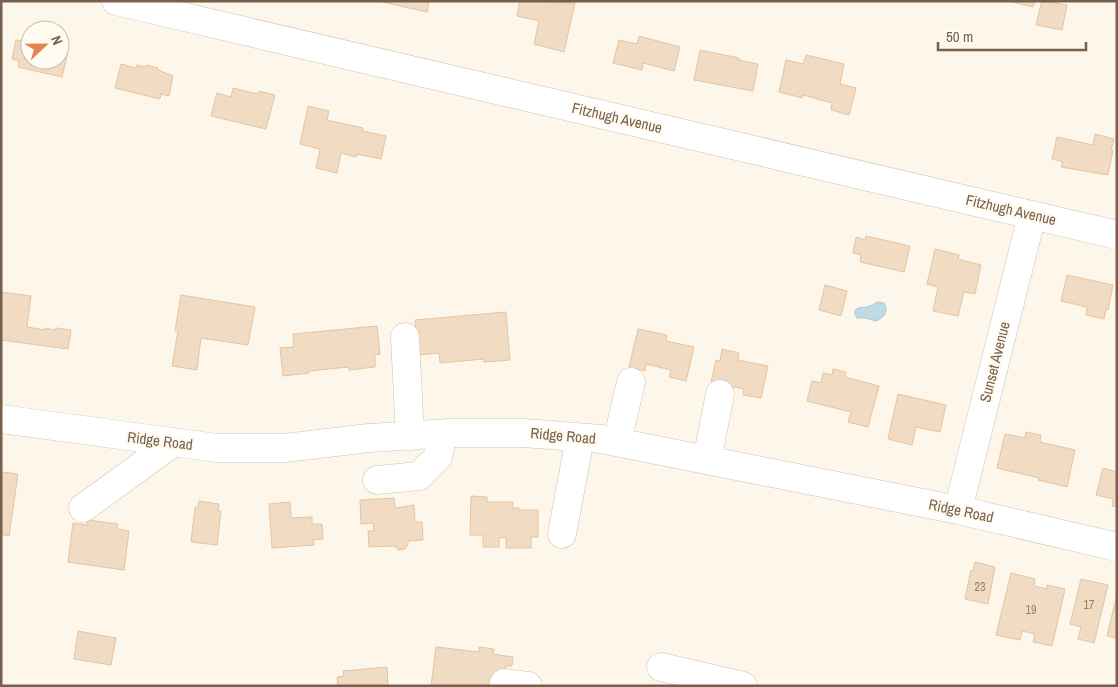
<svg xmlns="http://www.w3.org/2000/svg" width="1118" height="687" font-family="'Archivo Narrow',sans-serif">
<rect width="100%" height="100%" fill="#fcf7ea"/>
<path fill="#bedbe6" stroke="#a4c9d8" d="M877,302L884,303C889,311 884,318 876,321L866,318H857L854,312C858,306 861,308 867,307C871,306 874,304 877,302Z"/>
<path fill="#f1dbc2" stroke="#e4c4a2" d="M378,1H429L427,12Z
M520,1L575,3L564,52L534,44L539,21L517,16Z
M1008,1H1035L1033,7Z
M1042,1L1067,5L1062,30L1036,25Z
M639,36L680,47L674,71L643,63L642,70L613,63L619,40L637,44Z
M23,39L30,40V60H60V50L68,52L62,77L18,67L19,61L12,59L16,40L22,41Z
M700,50L739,58L738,60L758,64L753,91L694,80Z
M806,55L844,64L840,84L856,88L849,115L831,110L832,103L803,95L802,98L779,92L786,60L803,64Z
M121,64L136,68L137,65L145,67L146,65L158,68V70L173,76L169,96L161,94L160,99L115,88Z
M233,88L258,94L259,91L275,95L266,129L211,116L217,93L231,97Z
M308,106L329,111L327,120L363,128L362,131L386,136L381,159L356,154V157L341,153L337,173L316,168L320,149L300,144Z
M1095,134L1114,139L1111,150H1113L1108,175L1061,167L1063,162L1052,159L1057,137L1093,145Z
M866,236L910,246L904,272L860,262L861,255L853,253L856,237L865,240Z
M935,249L959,255L958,259L981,265L975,294L964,292L958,316L933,311L938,287L927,284Z
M1067,275L1113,285L1108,310L1106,309L1104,319L1086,315L1087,307L1061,301Z
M825,285L847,291L841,316L819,310Z
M1,292L31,296L27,327L45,330V328L55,330L56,328L71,330L68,349L1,340Z
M181,295L255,307L248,345L201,338L197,370L172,366L178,331H175Z
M506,312L510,360L484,362V359L440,363L439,353L418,355L415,320Z
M377,326L380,354L375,355V367L349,370V367L309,371V373L283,376L280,348L294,347L293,334Z
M638,329L667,335L666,341L694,347L686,381L669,377L671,370L646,364L645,371L629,367Z
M722,349L739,353L738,360L768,366L761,398L743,395L744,389L711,382L716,360L720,361Z
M833,369L846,372L845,377L879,386L868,427L848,422L851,412L807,401L812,381L821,383L823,373L832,375Z
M898,394L946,405L940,432L916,427L912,445L888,439Z
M1026,432L1041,435L1040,442L1075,450L1067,487L1038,480L1039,478L997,468L1005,434L1025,438Z
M1103,468L1117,472V507L1112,506L1113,499L1096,495Z
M1,472L18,474L9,536L1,534Z
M471,496L487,497V502H513L512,508H519V510H538V537H531V548H506V537L499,538V547H483V535H470Z
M394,498L395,508L414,505L415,522H422L423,540L408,541V545L405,549L398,550L395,546L369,547L368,531H374L373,523L361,524L360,500Z
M199,501L219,504L218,511H221L217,545L191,542L195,507H198Z
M290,502L291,518L312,517V524H322L323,539L313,540L314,545L272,548L269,504Z
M88,520L118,524L117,529L129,531L124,570L68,562L73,523L87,525Z
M975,562L995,567L988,604L965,599L971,570L973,571Z
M1011,573L1035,579L1034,586L1047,589V585L1065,589L1052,646L1033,642L1035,634L1022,631L1020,640L996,635Z
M1081,579L1108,585L1094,643L1078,639L1081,627L1070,624Z
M1116,598L1117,599V638L1107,636Z
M78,631L116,638L111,665L74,659Z
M436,647L479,652V647L494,649L493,654L513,657L512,666H506L504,686H431Z
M387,667L388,686H338L337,677L344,676L343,671Z"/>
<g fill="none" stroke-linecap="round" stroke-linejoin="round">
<g stroke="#cfc1af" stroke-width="29">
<path id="minor" d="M116,1L1117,235
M405,337L410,436
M1,419L217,448H285L369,438L450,433H524L601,439L958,510L1117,547
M617,442L631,382
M707,460L720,394
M377,480L419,476L438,457L443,434
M83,508L174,442
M958,510L1032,215
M562,534L580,438
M661,667L743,686
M504,683L528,686"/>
</g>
<use href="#minor" stroke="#fff" stroke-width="28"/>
</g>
<g text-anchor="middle" stroke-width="5" stroke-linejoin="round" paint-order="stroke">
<g font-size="12" fill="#96806a">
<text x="980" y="591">23</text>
<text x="1089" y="609">17</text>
<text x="1031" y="614">19</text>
</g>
<g font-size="15" fill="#77614d" stroke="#fffbf0">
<text transform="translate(617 118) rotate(13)" y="5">Fitzhugh Avenue</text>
<text transform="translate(1011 210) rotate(13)" y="5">Fitzhugh Avenue</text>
<text transform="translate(995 362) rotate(-76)" y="5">Sunset Avenue</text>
<text transform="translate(563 436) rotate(5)" y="5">Ridge Road</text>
<text transform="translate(160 441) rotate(7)" y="5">Ridge Road</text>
<text transform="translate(961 511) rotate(12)" y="5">Ridge Road</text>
</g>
</g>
<rect width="1118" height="687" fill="none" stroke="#77614d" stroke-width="5"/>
<g transform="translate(45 45) rotate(68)"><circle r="24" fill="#fffbf0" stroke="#c9bdaf"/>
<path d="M0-4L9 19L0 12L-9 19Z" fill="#e38552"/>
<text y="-8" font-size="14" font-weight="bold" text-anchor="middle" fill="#77614d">N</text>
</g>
<path d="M938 42v8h148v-8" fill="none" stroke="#77614d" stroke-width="2.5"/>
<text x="946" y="42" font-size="15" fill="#77614d" stroke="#fffbf0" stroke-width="4" paint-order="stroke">50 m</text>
</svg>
